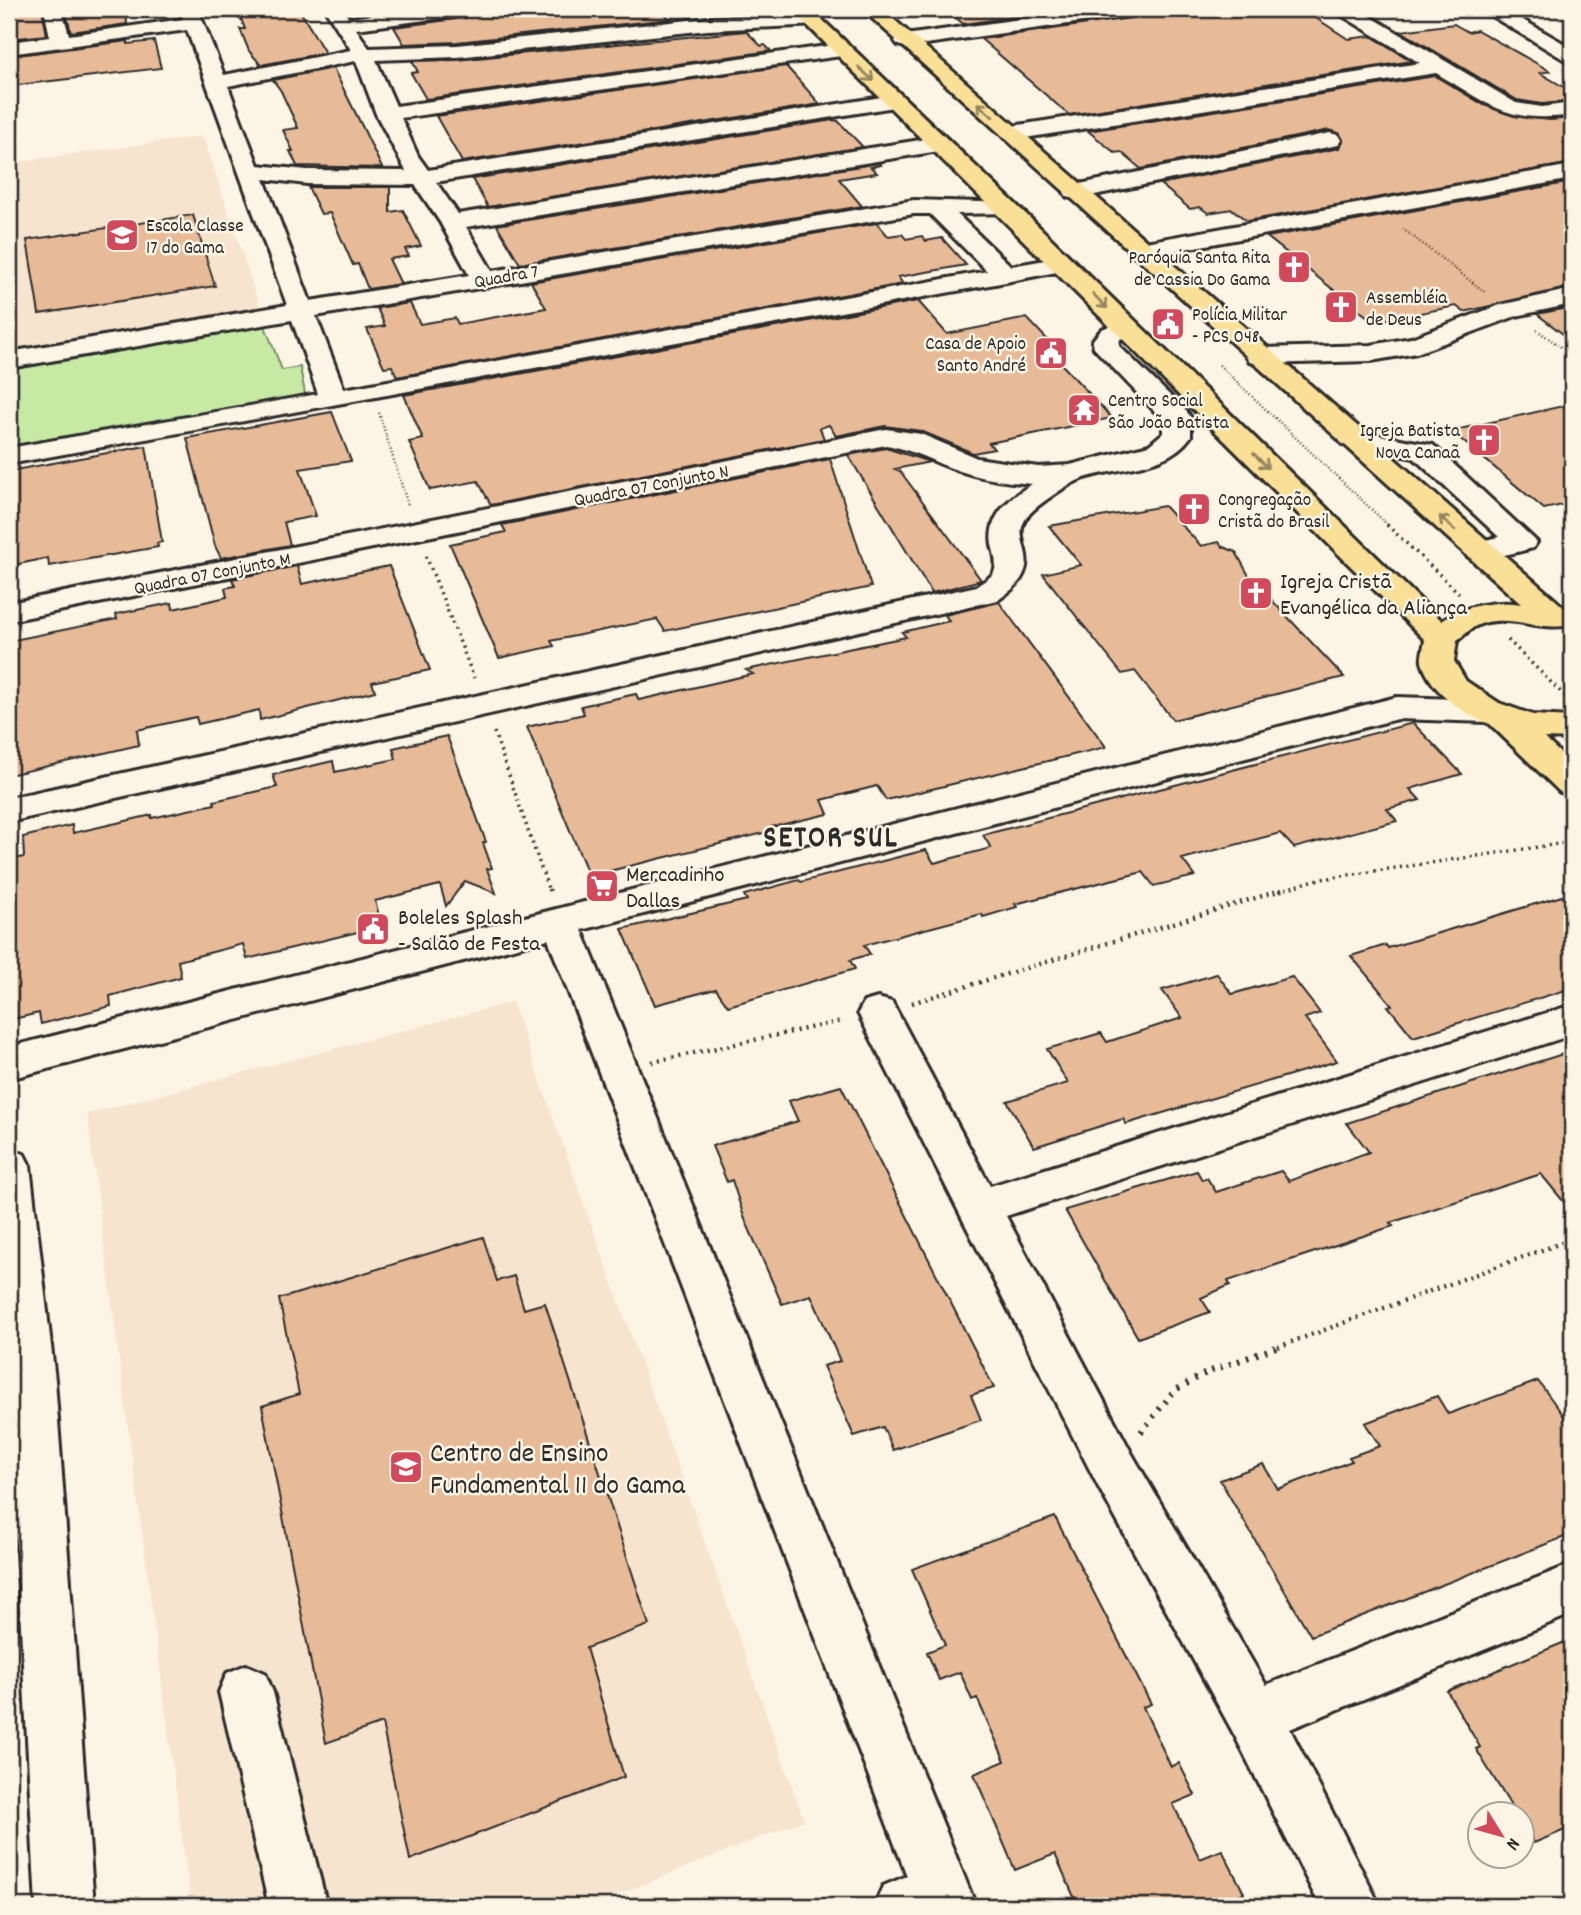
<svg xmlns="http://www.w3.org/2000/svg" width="1581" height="1915" font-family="Dekko,sans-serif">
<rect width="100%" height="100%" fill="#fcf5e5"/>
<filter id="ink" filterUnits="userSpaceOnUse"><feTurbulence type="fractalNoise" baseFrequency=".0143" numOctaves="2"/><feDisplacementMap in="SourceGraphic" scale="14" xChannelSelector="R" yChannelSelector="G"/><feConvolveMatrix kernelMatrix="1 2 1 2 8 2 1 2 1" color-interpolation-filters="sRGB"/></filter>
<g filter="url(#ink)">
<path fill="#f6e4ce" d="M203,136L260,307L9,349V163Z
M512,1002L804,1820L590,1906H191L87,1114Z"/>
<path fill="#c6eaa4" stroke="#788a68" stroke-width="2" d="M265,326L282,370L300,367L306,399L9,452V370Z"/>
<path fill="#e8bb98" stroke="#2b2b2b" stroke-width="2" d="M9,9H42L47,35L9,39Z
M65,9H126L127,24L71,32Z
M237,9H299L325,53L261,65L249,51L240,29H245Z
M476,9H658L671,19L457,42L404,44L394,27L464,18Z
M992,9H1052L1056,11L963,24L952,14Z
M1168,9H1302L1348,39L1371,36L1412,61L1069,115L981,39L1131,18L1140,13Z
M1454,24L1468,32L1477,30L1550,71L1540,73L1572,92V101L1542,104L1517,100L1401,31Z
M746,31L761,46L765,45L771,51L426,99L411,73L418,72L412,61L457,60Z
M128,41V44L154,41L161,68L9,86V56Z
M786,66L820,104L462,162L436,116Z
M333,68L363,128L382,168L297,166L290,151H293L283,130L298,128L281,91L273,80Z
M1435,76L1484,105L1514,116L1550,120L1572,118V141L1564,143L1572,148V163L1247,221L1232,209L1208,213L1200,207L1190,209L1160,184L1339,148L1343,141L1340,134L1329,130L1141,169L1121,152L1115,153L1088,131Z
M833,120L838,121L863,147L488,207L472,179Z
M879,163L881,165L871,167L877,173L839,179L862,206L520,264L497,225Z
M1572,182V287L1464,312L1456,306L1374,322L1267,237Z
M308,187H390V212L403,210L421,246L405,249L409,256L389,259L401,284L368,289L358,264L353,265L330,213L321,214Z
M193,215L215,286L39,314L27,240Z
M877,223L888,236L902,234L906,239L922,236L926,241L942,238L966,265L898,277L903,284L397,377L392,366L384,367L367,329L385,326L377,308L410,303L420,324L455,318L458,324L546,308L531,282Z
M918,301L947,334L1027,318L1058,351L1050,352L1112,418L989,443L994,449L973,453L921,431L885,426L836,436L829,425L820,428L824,439L491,505L478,481L430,490L409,442L423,439L404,395Z
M1572,307V341L1537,314Z
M1572,404V503L1544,509L1451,431Z
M332,412L351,461L300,469L316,516L284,522L290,545L221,558L215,546L187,438Z
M146,446L162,542L157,543L158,547L49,566L48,558L9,566V471Z
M886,448L930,462L895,469L900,471L981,580L932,593L848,455Z
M830,459L871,587L665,631L657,619L551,641L554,646L499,658L450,544L506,532L502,525Z
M1164,506L1201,546L1219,542L1223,547L1236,552L1249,576L1344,677L1173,720L1135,671L1122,674L1043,574L1081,565L1049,526Z
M297,566L302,584L389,566L430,670L372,682L375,691L260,720L259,710L198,724L196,717L137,730L139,745L9,775V641L117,619L116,614L172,603L173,609L227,597L225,588L235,586L232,579Z
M999,602L1106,747L886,800L877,786L822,800L828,814L771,827L772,831L589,876L527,727L584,714L581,706L636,694L639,700L753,674L746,670L906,637L902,632L949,621L945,615Z
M1413,723L1462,774L1410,789L1420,800L1387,809L1397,821L1294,848L1280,833L1182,859L1195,876L1154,886L1143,872L1015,904L1017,907L983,917L982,914L864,945L870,954L850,960L855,969L728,1006L716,989L655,1005L622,929L747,900L744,895L799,880L801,882L926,850L934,863L991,848L983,835Z
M447,736L486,842L483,843L492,868L487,869L496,893L465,881L446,906L440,885L375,901L382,926L247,959L243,944L178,961L181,977L110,996L111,1006L41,1024L39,1013L9,1020V860L24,857L23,837L72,825L73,833L152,815V818L215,804L214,801L277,787L273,775L333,761L335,772L396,759L393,748Z
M1562,896L1572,907V988L1413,1037L1388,1006L1392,1005L1351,956L1386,945L1388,948Z
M1217,974L1232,994L1292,977L1320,1013L1305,1018L1337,1061L1126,1124L1123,1119L1034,1147L1007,1101L1068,1083L1047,1049L1101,1033L1107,1042L1182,1018L1162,990Z
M1572,1051V1212L1541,1174L1390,1223L1393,1226L1228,1281L1230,1285L1201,1298L1210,1312L1138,1338L1065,1210L1197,1171L1202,1180L1207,1178L1216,1192L1281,1171L1289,1181L1369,1152L1347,1123Z
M841,1086L994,1388L971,1395L981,1420L893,1450L883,1427L854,1436L823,1366L840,1361L811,1295L782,1304L744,1217L732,1180L727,1182L712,1146L798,1121L789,1101Z
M483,1237L497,1281L514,1276L524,1309L545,1303L649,1625L586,1648L624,1777L410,1860L382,1723L326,1743L262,1406L299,1394L279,1299Z
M1538,1381L1572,1427V1534L1311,1636L1220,1480L1263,1464L1278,1489L1352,1461L1349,1457L1380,1446L1365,1423L1437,1396L1448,1414Z
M1055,1517L1151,1704L1143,1707L1171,1767L1179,1763L1195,1795L1173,1804L1200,1859L1222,1850L1244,1893L1215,1906H1078L1055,1854L1015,1870L974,1774L1005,1761L977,1698L972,1700L960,1672L939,1680L927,1652L945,1645L912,1569Z
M1572,1639V1827L1534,1843L1522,1822V1814H1516L1476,1749L1480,1747L1447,1691Z"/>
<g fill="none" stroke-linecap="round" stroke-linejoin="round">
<g stroke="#2b2b2b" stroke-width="6">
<path id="minor" d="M44,9H62L69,35L183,19L180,9H198L224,75L351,50L325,9H343L349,18L420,9H474L464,15L356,29L369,48L457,45L708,18L812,15L822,21L819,25L708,30L457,57L376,60L396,106L841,44L848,46L851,50L848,54L841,56L401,118L418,156L428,170L894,95L901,97L905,101L901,105L894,107L436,182L458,214L939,137L947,139L950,144L947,149L939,151L466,227L492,271L914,200L1012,203L1016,208L1012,213L957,214L1011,266L1063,257L1072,259L1075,264L1072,269L1006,282L9,464V448L318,394L292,320L9,368V352L287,305L187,30L9,54V42L50,37ZM356,61L376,114L406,171L307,170L258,165L228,86ZM264,179L307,184L415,185L440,222L469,275L310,301ZM914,214H930L987,271L344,389L316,316Z
M1092,9H1141L1131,15L905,47L898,45L895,41L898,37L905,35Z
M1336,9H1358L1516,103L1542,107L1572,103V115C1507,124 1489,104 1436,73L1012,140L1004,138L1001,133L1004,128L1012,126L1420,63L1338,13Z
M1480,9H1504L1572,48V62L1565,60Z
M1330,133L1338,135L1341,140L1338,145L1075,199L1067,197L1064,192L1067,187L1075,185Z
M1572,165V179L1140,257L1131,255L1128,250L1131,245L1140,243Z
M1572,289V304L1516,316L1417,353L1371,361L1259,364L1250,362L1246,356L1250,350L1259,348L1371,345L1411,338L1500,305Z
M1127,319L1136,322L1140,327L1136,332L1120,339L1119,346L1187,412L1191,418V436C1167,471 1116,466 1079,480C1065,486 1050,497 1038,506C1004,532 1035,548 1024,573C1019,585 1008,593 998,600L9,822V798L977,586C982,582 991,578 994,572C998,564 994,553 992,545C987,517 1010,497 1032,484C1007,482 983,479 960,471C934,463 913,449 886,445L9,621V603L886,429L921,434L977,458L1038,467L1070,465L1149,445L1163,433V420L1094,348L1092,341L1102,329Z
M1352,430L1433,445L1537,542L1533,548C1513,553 1487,561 1467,556L1463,550L1467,544L1499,537L1414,458L1342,444L1338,438L1342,432Z
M1397,697L1487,700L1499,703L1504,711L1499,719L1487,722L1397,719L582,930L976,1906H874L883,1886L907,1876L548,939L9,1079V1047Z
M878,998L892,1002L990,1186L1572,1005V1035L1006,1216L1132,1454L1266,1685L1572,1564V1614L1290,1729L1380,1906H1320L1235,1736L1098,1486L858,1013L864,1002Z
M9,1149L24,1154L30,1166L55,1380L94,1906H36L9,1404Z
M246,1665L265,1673L273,1692L327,1906H269L219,1692L227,1673Z"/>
</g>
<g stroke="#2b2b2b" stroke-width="6">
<path id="major" d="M791,9H811L1031,219L1442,621C1462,606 1496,600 1521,604L862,9H882L1568,611L1572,619L1568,625C1538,632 1504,611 1474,627C1468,631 1462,637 1457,641L1454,661L1466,681L1499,703L1533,715L1572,717V739L1544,738L1572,764V796L1560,792L1490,724C1464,715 1430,691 1422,662C1421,656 1424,646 1425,640Z"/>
</g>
<path stroke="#2b2b2b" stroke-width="2.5" stroke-dasharray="1 2.5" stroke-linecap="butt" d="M1403,229L1485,292
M1537,330L1572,355
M1219,365L1389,526
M379,413L408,505"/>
<path stroke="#2b2b2b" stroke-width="3.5" stroke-dasharray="2 4.5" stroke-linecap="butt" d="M1387,525L1459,593
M426,556L474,678
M1508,640L1567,698
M494,732L549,891
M1279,891L1315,880L1572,842"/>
<path stroke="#2b2b2b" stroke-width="4.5" stroke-dasharray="2 5" stroke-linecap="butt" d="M549,889L550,893
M912,1003L1285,889
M652,1062L842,1021
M1278,1347L1572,1239"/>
<path stroke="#2b2b2b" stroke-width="6" stroke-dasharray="2.5 7" stroke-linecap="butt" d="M1141,1432L1175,1390L1208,1372L1282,1345"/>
<use href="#minor" fill="#fcf5e5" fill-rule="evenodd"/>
<use href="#major" fill="#fadf96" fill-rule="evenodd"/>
</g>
<defs><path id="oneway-shaft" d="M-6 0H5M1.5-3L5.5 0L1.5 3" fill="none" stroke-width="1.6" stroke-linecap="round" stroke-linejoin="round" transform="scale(1.75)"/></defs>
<g stroke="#928560">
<use href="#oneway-shaft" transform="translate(866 74) rotate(44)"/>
<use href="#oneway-shaft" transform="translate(985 110) rotate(-139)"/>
<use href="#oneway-shaft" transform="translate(1100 301) rotate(45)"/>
<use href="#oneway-shaft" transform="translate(1261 461) rotate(45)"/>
<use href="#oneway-shaft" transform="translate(1447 523) rotate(-138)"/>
</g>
</g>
<defs>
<g id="school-square" transform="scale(1.75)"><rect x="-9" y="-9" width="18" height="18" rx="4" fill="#d1495b" stroke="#fcf5e5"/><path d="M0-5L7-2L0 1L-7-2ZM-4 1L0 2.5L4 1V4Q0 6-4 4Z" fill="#fff"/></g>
<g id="church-square" transform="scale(1.75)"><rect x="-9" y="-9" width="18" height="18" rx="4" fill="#d1495b" stroke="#fcf5e5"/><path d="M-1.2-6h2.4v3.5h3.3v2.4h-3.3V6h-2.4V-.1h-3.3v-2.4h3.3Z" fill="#fff"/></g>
<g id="civic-square" transform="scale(1.75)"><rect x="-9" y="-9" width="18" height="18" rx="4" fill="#d1495b" stroke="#fcf5e5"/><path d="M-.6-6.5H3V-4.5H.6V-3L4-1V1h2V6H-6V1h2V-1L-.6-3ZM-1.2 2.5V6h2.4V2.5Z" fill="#fff"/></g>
<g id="temple-square" transform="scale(1.75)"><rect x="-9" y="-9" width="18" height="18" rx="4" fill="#d1495b" stroke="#fcf5e5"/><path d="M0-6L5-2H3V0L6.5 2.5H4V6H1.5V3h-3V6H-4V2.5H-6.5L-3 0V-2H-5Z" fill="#fff"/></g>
<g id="supermarket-square" transform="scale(1.75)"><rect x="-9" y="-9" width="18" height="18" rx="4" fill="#d1495b" stroke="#fcf5e5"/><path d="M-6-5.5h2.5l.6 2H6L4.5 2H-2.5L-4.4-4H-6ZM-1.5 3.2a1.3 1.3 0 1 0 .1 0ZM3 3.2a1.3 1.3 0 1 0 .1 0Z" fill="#fff"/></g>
</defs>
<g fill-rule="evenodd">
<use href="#school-square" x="122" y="235"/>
<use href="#church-square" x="1294" y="267"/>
<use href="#church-square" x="1341" y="307"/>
<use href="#civic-square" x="1168" y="324"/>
<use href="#civic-square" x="1051" y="353"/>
<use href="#temple-square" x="1084" y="410"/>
<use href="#church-square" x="1484" y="440"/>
<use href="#church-square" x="1194" y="509"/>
<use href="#church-square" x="1256" y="593"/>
<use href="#supermarket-square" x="602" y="886"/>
<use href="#civic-square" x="373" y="929"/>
<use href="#school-square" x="406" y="1467"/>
</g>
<g text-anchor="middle" stroke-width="5" stroke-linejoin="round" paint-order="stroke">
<g font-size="19" fill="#2b2b2b" stroke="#fcf5e5" text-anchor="start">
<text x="146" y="231">Escola Classe<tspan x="146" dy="22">17 do Gama</tspan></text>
<text x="1270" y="263" text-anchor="end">Paróquia Santa Rita<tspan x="1270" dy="22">de Cassia Do Gama</tspan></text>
<text x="1366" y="303">Assembléia<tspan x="1366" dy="22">de Deus</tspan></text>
<text x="1192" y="320">Polícia Militar<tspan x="1192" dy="22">- PCS 048</tspan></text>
<text x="1026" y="349" text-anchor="end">Casa de Apoio<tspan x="1026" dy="22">Santo André</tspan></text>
<text x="1108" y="406">Centro Social<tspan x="1108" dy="22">São João Batista</tspan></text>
<text x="1460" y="436" text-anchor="end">Igreja Batista<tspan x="1460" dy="22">Nova Canaã</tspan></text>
<text x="1218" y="505">Congregação<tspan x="1218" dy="22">Cristã do Brasil</tspan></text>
</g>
<g font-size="19" fill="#2b2b2b" stroke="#fcf5e5">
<text transform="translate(506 275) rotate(-10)" y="7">Quadra 7</text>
<text transform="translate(651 484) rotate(-11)" y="7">Quadra 07 Conjunto N</text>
<text transform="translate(212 572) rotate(-11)" y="7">Quadra 07 Conjunto M</text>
</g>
<g font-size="23" fill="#2b2b2b" stroke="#fcf5e5" text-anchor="start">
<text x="1280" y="588">Igreja Cristã<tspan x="1280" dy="26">Evangélica da Aliança</tspan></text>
<text x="626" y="881">Mercadinho<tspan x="626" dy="26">Dallas</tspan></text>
<text x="398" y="924">Boleles Splash<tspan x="398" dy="26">- Salão de Festa</tspan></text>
</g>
<g font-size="28" fill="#2b2b2b" stroke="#fcf5e5" text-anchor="start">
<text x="430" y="1461">Centro de Ensino<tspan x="430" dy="32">Fundamental 11 do Gama</tspan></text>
</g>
<g font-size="30" font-weight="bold" letter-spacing="2" fill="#2b2b2b" stroke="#fcf5e5">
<text x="831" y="846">SETOR SUL</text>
</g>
</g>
<rect width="1581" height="1915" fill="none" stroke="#fcf5e5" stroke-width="35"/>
<rect x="18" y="18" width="1546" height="1880" fill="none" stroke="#2b2b2b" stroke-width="2.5" filter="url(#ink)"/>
<g transform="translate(1501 1835) rotate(127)"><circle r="33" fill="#fcf5e5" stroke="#a8a49b" stroke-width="2"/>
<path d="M0-5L12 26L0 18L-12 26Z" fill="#d1495b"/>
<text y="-10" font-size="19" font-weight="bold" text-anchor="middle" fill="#2b2b2b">N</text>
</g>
</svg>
